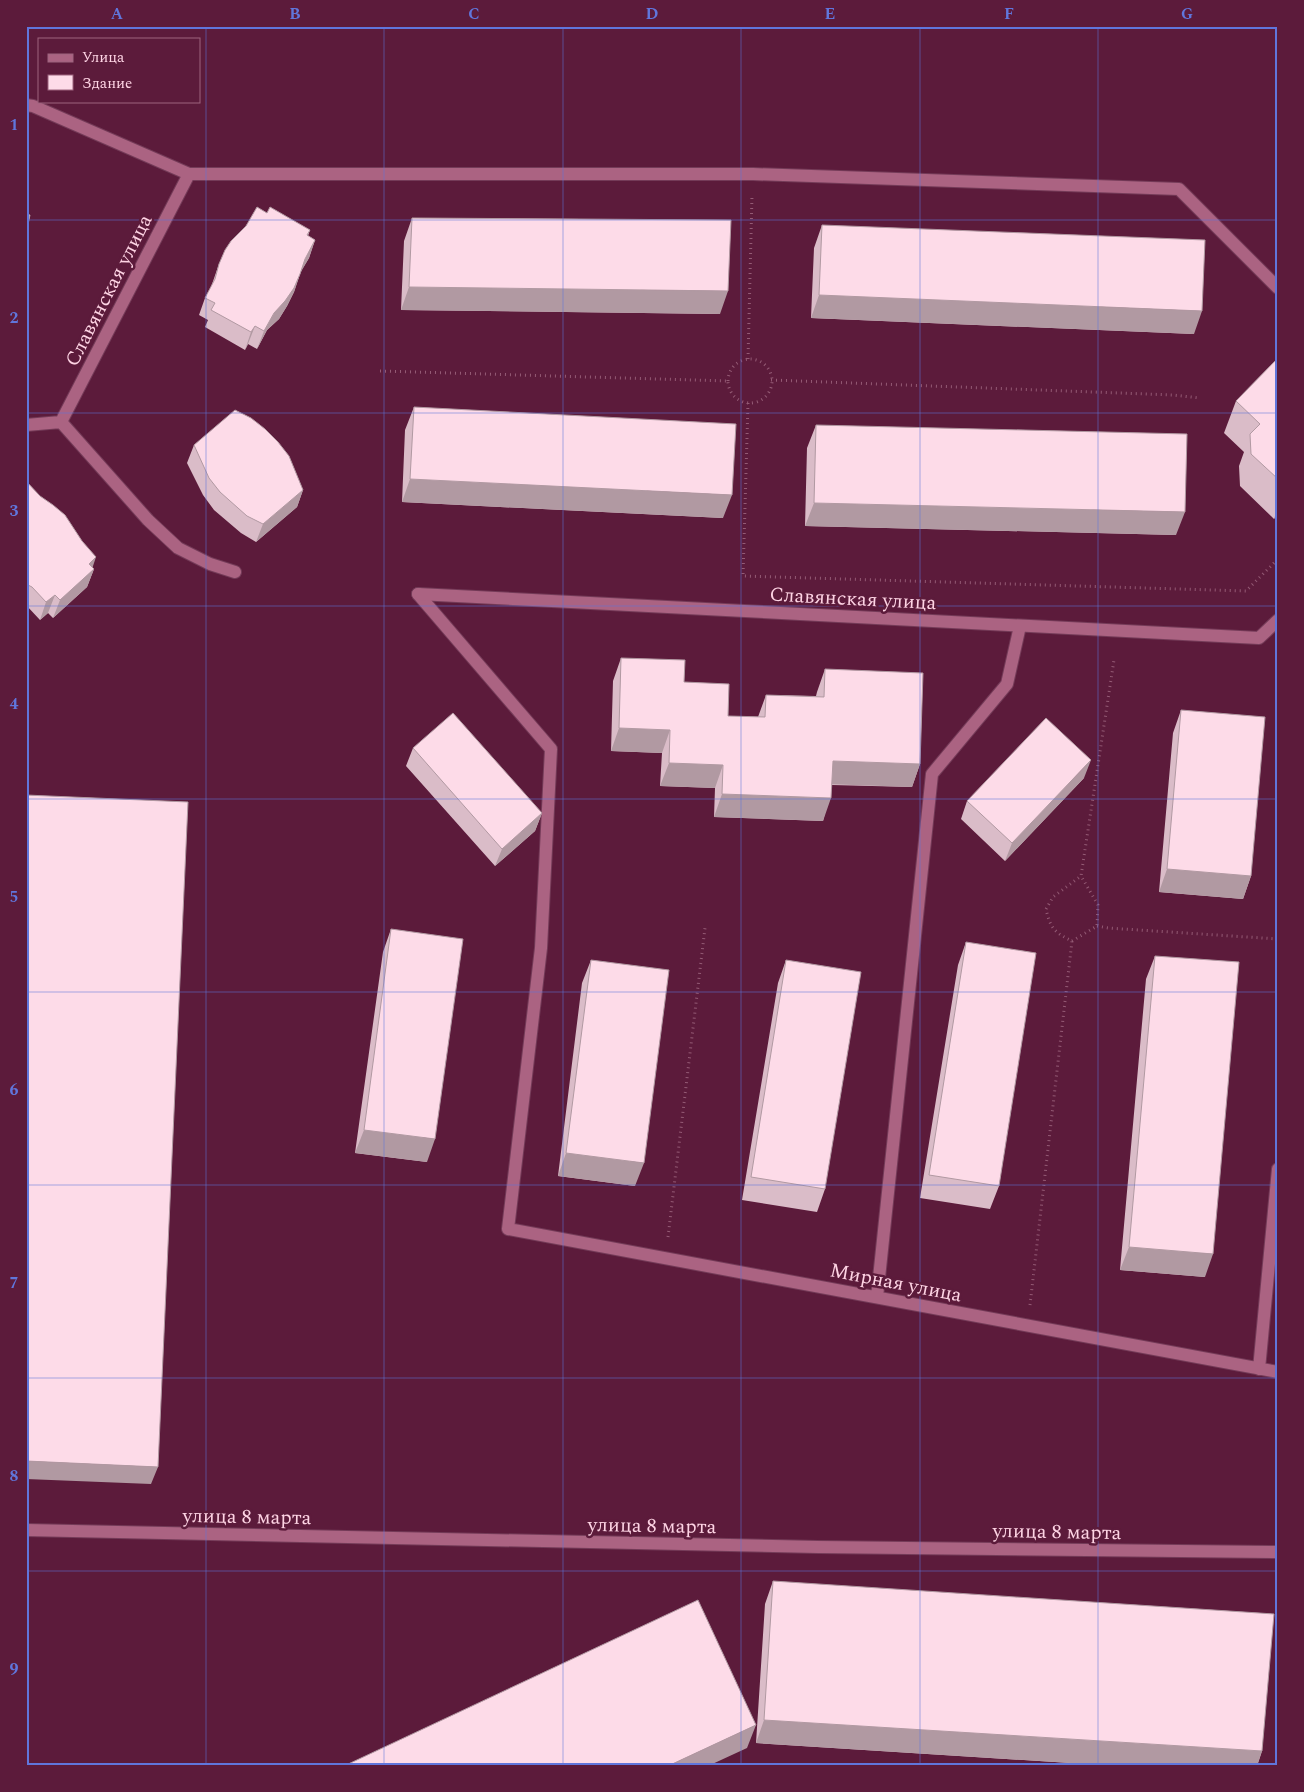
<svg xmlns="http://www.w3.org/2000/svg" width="1304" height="1792" font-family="Spectral,serif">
<rect width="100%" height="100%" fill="#5c1b3b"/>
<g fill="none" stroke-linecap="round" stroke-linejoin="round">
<g stroke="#743b58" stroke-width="14">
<path id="lane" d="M26,105L33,106L189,174H753L1179,189L1278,288
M61,422L189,174
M61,422L148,520L178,548L210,564L235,572
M26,425L61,422
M418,594L551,749L541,948L508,1229L1278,1372
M877,1297L932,774L1007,684L1020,626
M1259,1369L1278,1169"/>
</g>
<g stroke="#743b58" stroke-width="14">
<path id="street" d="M418,594L1259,638L1278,620
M26,1530L818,1547L1278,1552"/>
</g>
<path stroke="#945b75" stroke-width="3" stroke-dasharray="1 4" stroke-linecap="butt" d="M748,359L752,195
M728 381a22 22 0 1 1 44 0a22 22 0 1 1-44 0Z
M380,371L728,381
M771,380L1173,395L1200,398
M748,403L743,576L1246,591L1278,559
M1097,926L1108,928L1278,939
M1072,941L1097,926L1098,905L1081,876
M668,1237L705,928
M1030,1305L1072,941C1055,933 1050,928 1046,909L1053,897L1081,876L1114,660"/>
<use href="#lane" stroke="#ab6382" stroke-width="12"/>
<use href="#street" stroke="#ab6382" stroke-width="12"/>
</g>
<path fill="#dabcc8" d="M267,213L310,230L308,236L315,240L309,258L301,271L294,292L287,306L279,319L267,330L257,349L248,344L245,350L205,327L208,320L199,315L205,298L211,287L219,264Z
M412,218L720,314L401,310L404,241Z
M822,225L1194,334L811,318L814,248Z
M1278,358V514L1274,519L1240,486L1239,466L1244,452L1224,433L1236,401Z
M414,407L723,518L402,502L405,430Z
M816,425L1176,535L805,526L807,448Z
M194,445L303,490L297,507L256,542L241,533L214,510L203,495L187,463Z
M26,481L94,569L87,587L53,618L48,613L40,620L26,605Z
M621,658L684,682L728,716L758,717L766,695L816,696L817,692L825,669L920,764L912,787L832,785L823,821L714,817L715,788L660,786L662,753L611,751L613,681Z
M1181,710L1251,876L1243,899L1159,892L1173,733Z
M413,748L542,813L535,831L495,866L406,766Z
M1084,778L1005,861L961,819L967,801Z
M391,929L427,1162L355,1153L383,952Z
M966,942L999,1186L990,1209L920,1198L958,965Z
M1155,956L1205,1277L1120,1270L1146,979Z
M591,960L635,1186L558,1176L582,983Z
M786,960L825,1189L817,1212L742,1200L778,983Z
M773,1581L1262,1751L1257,1766H1117L756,1743L765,1604Z"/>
<path fill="#b199a2" d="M315,240L309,258L298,277L305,259Z
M300,274L294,292L287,306L279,319L267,330L257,349L264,331L274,313Z
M409,287L728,291L720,314L401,310Z
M819,295L1202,311L1194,334L811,318Z
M255,326L248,344L245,350L251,332Z
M410,479L732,495L723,518L402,502Z
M303,490L297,507L256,542L263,524Z
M814,503L1185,512L1176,535L805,526Z
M1278,507V514L1274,519Z
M96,557L91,572L94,569L87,587L53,618L60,600L89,564Z
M55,595L48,613L40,620L46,602Z
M619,728L670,730L662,753L611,751Z
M1091,760L1084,778L1005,861L1012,843Z
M833,761L920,764L912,787L824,784Z
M669,763L723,765L715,788L660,786Z
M722,794L831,798L823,821L714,817Z
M542,813L535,831L495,866L502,849Z
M1167,869L1251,876L1243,899L1159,892Z
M364,1130L435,1139L427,1162L355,1153Z
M566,1153L644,1163L635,1186L558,1176Z
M1129,1247L1213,1254L1205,1277L1120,1270Z
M26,1461L158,1467L151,1484L26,1479Z
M764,1720L1262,1751L1257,1766H1117L756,1743Z
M756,1725L747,1748L708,1766H668Z"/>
<path fill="#fddbe8" stroke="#b199a2" d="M257,207L267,213L270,207L310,230L307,235L315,240L305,259L300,274L294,288L285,301L274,313L264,331L255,326L251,332L211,310L215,303L205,298L215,279L219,264L225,250L231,241L246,226Z
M26,214L30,215L26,234Z
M412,218L731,220L728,291L409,287Z
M822,225L1205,240L1202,311L819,295Z
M1278,358V479L1251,454L1250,434L1260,424L1236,401Z
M414,407L736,424L732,495L410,479Z
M235,410L251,418L265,429L278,442L289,456L303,490L263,524L247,516L220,492L209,478L194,445Z
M816,425L1187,434L1185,512L814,503Z
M26,481L40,496L53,505L65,515L82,541L96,557L89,564L94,569L60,600L55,595L46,602L32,587L26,584Z
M621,658L685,660L684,682L729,684L728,716L765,717L766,695L824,697L825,669L923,673L920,764L833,761L831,798L722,794L723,765L669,763L670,730L619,728Z
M1181,710L1265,717L1251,876L1167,869Z
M453,713L542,813L502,849L413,748Z
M1046,718L1091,760L1012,843L967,801Z
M26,795L188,802L158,1467L26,1461Z
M391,929L463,939L435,1139L364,1130Z
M966,942L1036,953L999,1186L929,1175Z
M1155,956L1239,962L1213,1254L1129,1247Z
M591,960L669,970L644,1163L566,1153Z
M786,960L861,972L825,1189L751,1177Z
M773,1581L1274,1614L1262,1751L764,1720Z
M698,1600L756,1725L668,1766H344Z
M1278,1762V1766H1269Z"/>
<path fill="none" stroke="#6076dc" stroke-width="1" stroke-opacity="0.55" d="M206,26V1766M384,26V1766M563,26V1766M741,26V1766M920,26V1766M1098,26V1766M26,220H1278M26,413H1278M26,606H1278M26,799H1278M26,992H1278M26,1185H1278M26,1378H1278M26,1571H1278"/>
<g text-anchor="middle" stroke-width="5" stroke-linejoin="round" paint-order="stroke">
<g font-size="20" fill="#fed4e4" stroke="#5c1b3b">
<text transform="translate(108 290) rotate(-63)" y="7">Славянская улица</text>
<text transform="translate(853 598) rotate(3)" y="7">Славянская улица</text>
<text transform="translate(896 1282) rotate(11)" y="7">Мирная улица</text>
<text transform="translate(247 1516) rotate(1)" y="7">улица 8 марта</text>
<text transform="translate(652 1525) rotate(1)" y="7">улица 8 марта</text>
<text transform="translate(1057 1531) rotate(1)" y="7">улица 8 марта</text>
</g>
</g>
<rect width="1304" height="1792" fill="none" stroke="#5c1b3b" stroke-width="55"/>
<rect x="38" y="38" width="162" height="65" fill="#5c1b3b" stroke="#9d657f"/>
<rect x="48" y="54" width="25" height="8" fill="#ab6382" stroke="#9d657f"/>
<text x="82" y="62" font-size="15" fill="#fed4e4">Улица</text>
<rect x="48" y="75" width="25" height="15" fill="#fddbe8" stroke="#9d657f"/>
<text x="82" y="88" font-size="15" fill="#fed4e4">Здание</text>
<rect x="28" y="28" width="1248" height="1736" fill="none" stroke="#6076dc" stroke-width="2"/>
<g font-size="16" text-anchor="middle" font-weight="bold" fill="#6076dc">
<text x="117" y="19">A</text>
<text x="295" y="19">B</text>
<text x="474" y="19">C</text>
<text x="652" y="19">D</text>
<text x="830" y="19">E</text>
<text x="1009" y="19">F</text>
<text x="1187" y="19">G</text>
<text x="14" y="130">1</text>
<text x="14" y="323">2</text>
<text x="14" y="516">3</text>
<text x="14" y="709">4</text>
<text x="14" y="902">5</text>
<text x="14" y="1095">6</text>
<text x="14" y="1288">7</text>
<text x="14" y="1481">8</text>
<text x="14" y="1674">9</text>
</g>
</svg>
